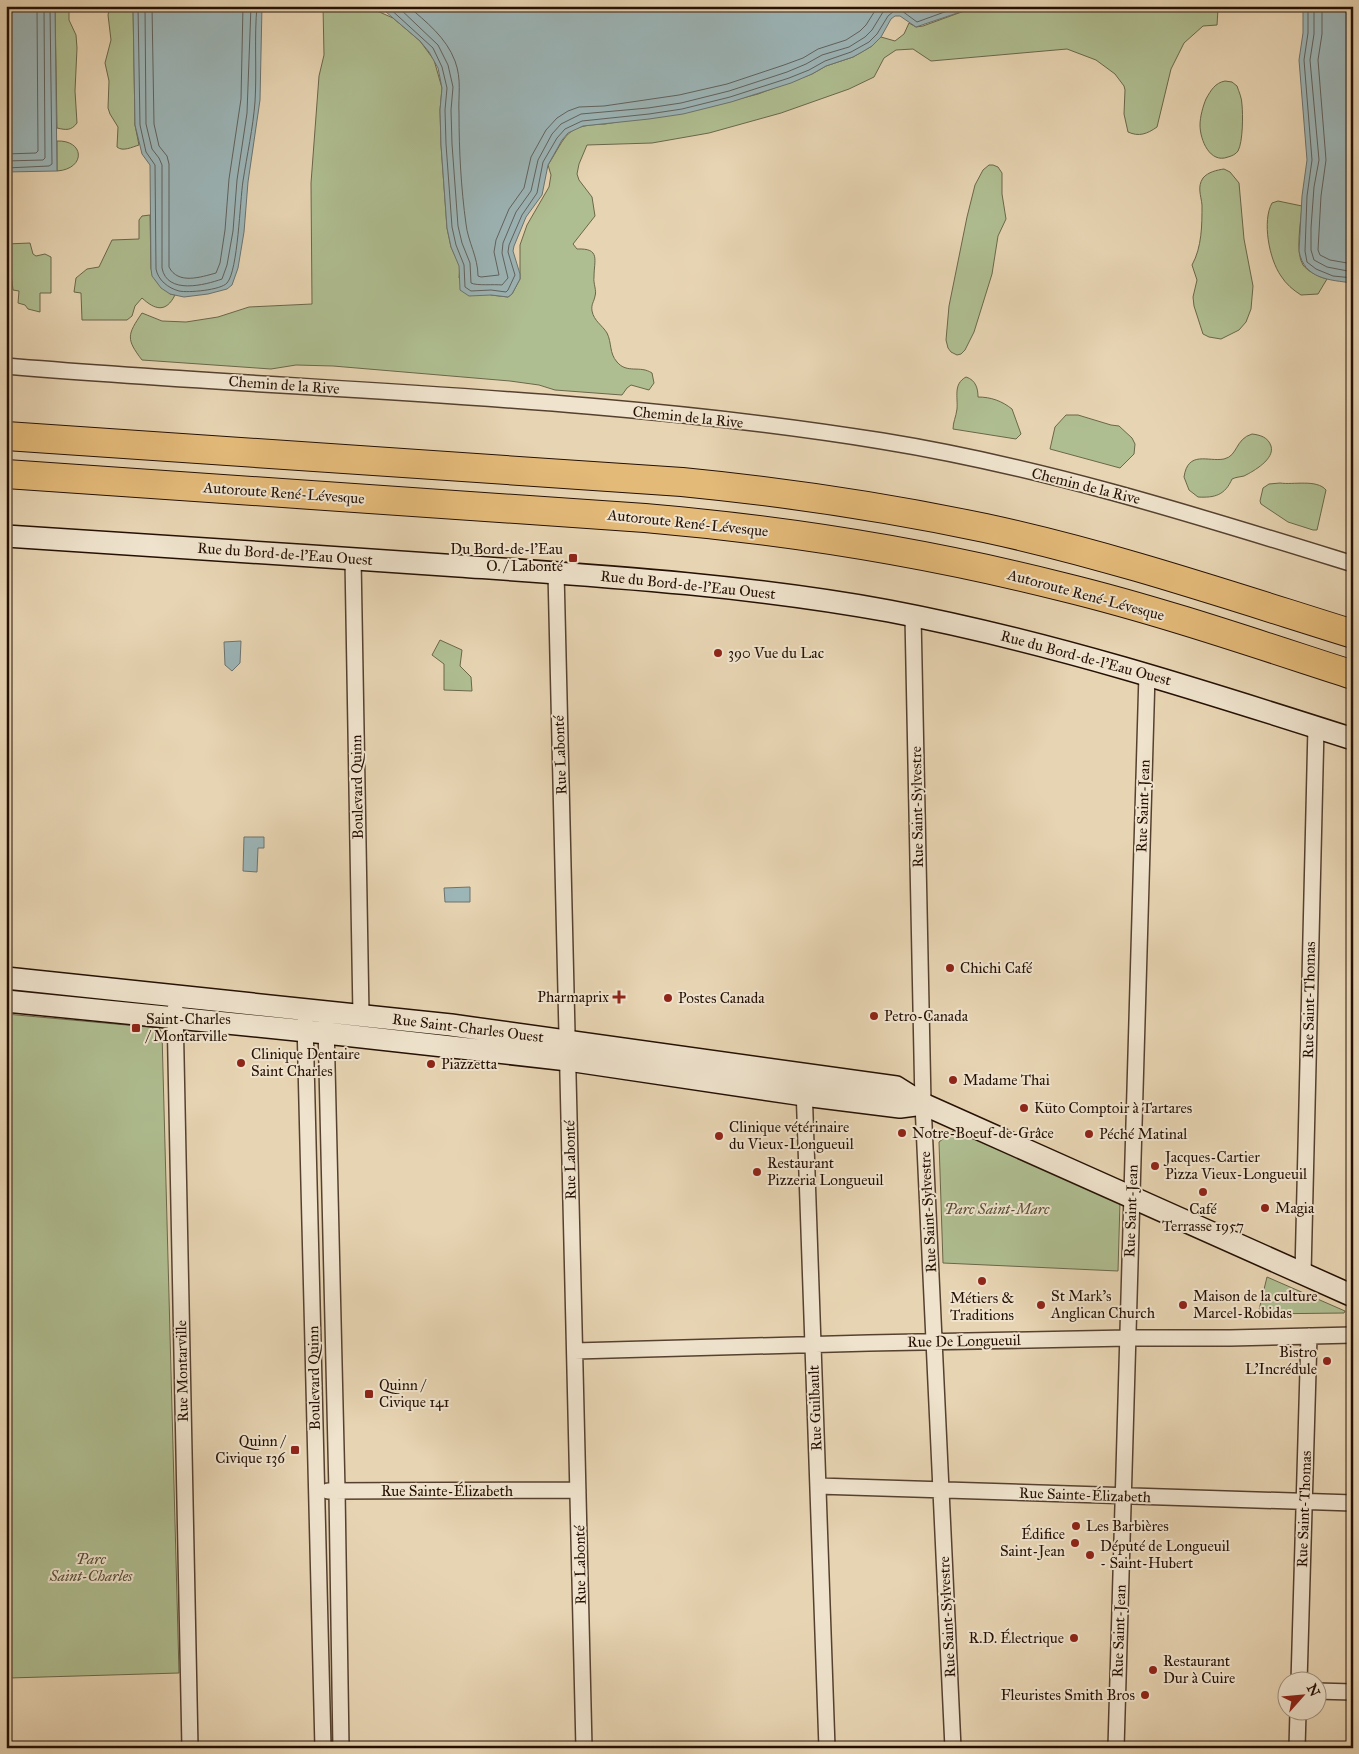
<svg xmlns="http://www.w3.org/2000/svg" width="1359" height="1754" font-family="'IM FELL Great Primer',serif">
<rect width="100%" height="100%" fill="#e7d4b2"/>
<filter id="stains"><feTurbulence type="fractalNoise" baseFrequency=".004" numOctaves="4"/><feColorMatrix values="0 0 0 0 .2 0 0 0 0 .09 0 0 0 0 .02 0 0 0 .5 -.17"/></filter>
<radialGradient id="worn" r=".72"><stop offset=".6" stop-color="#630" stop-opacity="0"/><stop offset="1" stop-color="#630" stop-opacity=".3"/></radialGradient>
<path fill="#afbe91" stroke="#6a674a" d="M55,6H69V20L76,35L77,48L75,91L77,123C71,131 66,130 57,128Z
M110,6H133L135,125L139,145C132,147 123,152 117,147L118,127L110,114L108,108L109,81L105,63L111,40L108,15Z
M323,6H366L393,18L420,41L434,60L442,88L440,110L441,145L447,228L451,247L460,266L459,278L491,295L508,297L512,294L520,279V245L527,225L549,187L551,175L548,165C567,135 565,125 605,124L708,107L758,94L812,74L826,66L853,57L872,46L881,37L895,41L904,34L909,23L916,27L923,26L978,6H1255V8L1241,10L1218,9L1217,25L1203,26L1184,43L1171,69L1157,127C1147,134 1139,137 1128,132L1124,114L1125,90L1124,86L1115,74L1096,60L1067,49L931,61L913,49L896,50L884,58L874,77L849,89L781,113L709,133L652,143L587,145L579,164L577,174L579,180L592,197L595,216L573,244L577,249C601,248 594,260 594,277C593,283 597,291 595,296C594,302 591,304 592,311C594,321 602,325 607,333C612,343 609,353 617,362C627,374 640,365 652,373L654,383L649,390L631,385L627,388L622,395L555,390L539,385L510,381L333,366L296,365L271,369L142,360C126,339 127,335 142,313L162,321L186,322L218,317L249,307L312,304L311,183L319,76L324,55Z
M1225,81L1232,82L1237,86C1239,92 1242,98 1242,105C1243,114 1243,142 1238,151C1236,154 1232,156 1228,157C1210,164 1200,140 1200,125C1200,117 1203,106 1206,99C1211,90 1215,83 1225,81Z
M57,141C85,140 86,169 57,171Z
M989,165H993L998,167L1002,173V194L1006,219L998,236L992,274L974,332L965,350L961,354L957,355L951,352L948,348L946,340L949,306L967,217L975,185L983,170Z
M1224,169L1230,172L1239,183L1244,239L1253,286L1251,309L1246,322L1239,330L1221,339L1209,337L1203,334L1194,306L1193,297L1197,280L1192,265C1202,247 1202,225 1202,205C1201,195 1197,187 1203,178C1208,172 1217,170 1224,169Z
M1278,201L1302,206C1301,221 1295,253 1303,265C1308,272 1320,277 1327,279L1318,294L1301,295C1293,290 1286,284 1281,276C1269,259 1262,221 1272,203Z
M150,215L151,269L170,294L175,295C166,313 155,310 142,298L135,306L132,316L127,320H82L81,293L74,292L76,278L87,269L99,267L112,240L139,239V220L142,216Z
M30,243L33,254L36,256L45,254L51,257V293H40V312L28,309L25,305L18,303L19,291L13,290L11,273L6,267V244Z
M966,377C976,380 978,389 978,397C991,397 1002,401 1012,409L1021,434L1016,439L953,429C953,422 956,417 957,409C958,397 953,384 966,377Z
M1066,415H1078L1111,425L1119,426L1132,438L1135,444L1134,454L1120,468L1050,449L1055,427Z
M1252,434C1260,435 1268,437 1271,446C1275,459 1254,471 1244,476C1240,477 1236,477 1232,479C1225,495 1215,498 1198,497L1189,490L1184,477C1188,450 1208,462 1224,459C1238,456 1235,439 1252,434Z
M1280,483C1293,485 1317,479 1326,490L1317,530H1313L1288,522L1261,504L1260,501L1263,488L1269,484Z
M440,640L462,650L460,666L471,677L472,691L444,690V664L432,655Z
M6,1014L159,1028L162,1033L179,1673L9,1678L6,1559Z
M956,1129L1120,1201L1118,1271L943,1263L939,1142Z
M1267,1277L1345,1311L1344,1313L1258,1314Z"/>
<path fill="#9cb5b7" stroke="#6c736f" d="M6,6H55L57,171L6,172Z
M133,6H262L260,100L248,182L244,232L238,268L232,285L227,289L208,294L184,297L170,294L161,288L152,276L151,269L150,165L142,154L135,125Z
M379,6H978L916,27L900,16H895L891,19L881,37L872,46L862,52L853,57L826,66L812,74L791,83L731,102L683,114L649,119L583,126L568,133L562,140L548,165L542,195L526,217L514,246L513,251L520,274V279L512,294L508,297L491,295L469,296L460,290L459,266L451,247L447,228L441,145L440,110L442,88L438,68L429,52L420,41Z
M1303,6H1353V283C1329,280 1304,279 1299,251L1302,196L1307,160L1299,60L1303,33Z
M241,641L240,663L232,671L225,665L224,642Z
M244,837H264V848H258L257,872L243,871Z
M470,887V902H445L444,888Z"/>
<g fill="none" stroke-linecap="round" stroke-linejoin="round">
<path stroke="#60625e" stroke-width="1" d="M138,6L140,125L146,152L155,165L156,269C158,280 168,288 179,291C188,293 221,290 227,283C238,271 240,200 243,181C247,155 253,128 255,102C257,70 254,38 257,6
M145,6L146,124L152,149L159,158L162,165V268C167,295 205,285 222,279L227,265L233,231L237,180L247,113L251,6
M152,6L154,124L159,146L167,156L169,164V267C178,285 201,277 216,273L220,263L225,230L229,179L241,99L243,6
M387,6L433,48L442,67L447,88L445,110L446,144L452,227L456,245L464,265L465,287L471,291L491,290L506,292L508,290L515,275L508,252L509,245L522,215L537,193L543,162L557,138L565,129L582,121L649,114L682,109L730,97L789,78L809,70L825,61L851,52L869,42L877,34L888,16L894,11H902L917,22L961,6
M397,6L438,45L448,65L453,87L451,110L452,144L458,226L462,243L470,263L471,283C477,286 494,284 502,285L508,278L502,253L503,243L516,212L531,191L538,160L552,134L561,124L581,114L648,108L681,103L729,91L787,72L806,64L822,55L849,47L865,37L872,30L883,12L890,6
M408,6C426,22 446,37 455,61C462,80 458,95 459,114C459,150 461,188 466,224C468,242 478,257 478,276L481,277L499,275L494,252L496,240L509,209L524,188L531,157L546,130L557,118L568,111L579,107L604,106L679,95L727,84L784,65L803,58L818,49L846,40L860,31L866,25L878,6
M1308,6V33L1304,60L1312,160L1307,196L1305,251L1307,262L1316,269L1333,276L1353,278
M1314,6V34L1310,60L1319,160L1314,187L1311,228V250L1314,260L1327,267L1353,272
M1322,6V34L1318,60L1326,160L1321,196L1318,250L1320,255L1330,260L1353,264
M6,154L36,153L38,151L37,6
M6,161L43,160L45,158L44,6
M6,168L49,166L52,164L50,6"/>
<g stroke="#564130" stroke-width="18">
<path id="street" d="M6,366C298,391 592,394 882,441C1043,467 1198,516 1353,564
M353,559L361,1015
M556,572L584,1748
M913,616L923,1104L953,1748
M175,1009L190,1748
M305,1022L323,1748
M326,1024L337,1491L341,1748
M804,1087L827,1748
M1303,1274L1316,727
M575,1351L869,1343L1128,1338H1230L1353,1335
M818,1486L1353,1503
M328,1491L578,1490
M1299,1682L1309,1336
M1316,1691L1353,1692
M1116,1748L1147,674
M1297,1748L1298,1712"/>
</g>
<g stroke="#251004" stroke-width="24">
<path id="secondary" d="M6,536C157,545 308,556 459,566C603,576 747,585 889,611C1047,641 1200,690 1353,739
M6,978L451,1025L896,1087L923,1104L1353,1296
M6,1001L326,1033L568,1060L804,1095L900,1107L923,1104"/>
</g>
<g stroke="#251004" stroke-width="30">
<path id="highway" d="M6,436L682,482C784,492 885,507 985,528C1110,555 1231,596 1353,634
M6,474L645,518C786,530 925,552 1063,587C1161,611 1257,644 1353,675"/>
</g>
<use href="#street" stroke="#efe3cd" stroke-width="15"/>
<use href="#secondary" stroke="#efe3cd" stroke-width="21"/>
<use href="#highway" stroke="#e4ba79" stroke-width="28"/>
</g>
<g fill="#8f2418" stroke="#efe3cd" stroke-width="2">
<rect x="568" y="553" width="10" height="10" rx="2.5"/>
<circle cx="718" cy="653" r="5"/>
<circle cx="950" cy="968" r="5"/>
<path d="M616.5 989.5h5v5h5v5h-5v5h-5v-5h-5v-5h5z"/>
<circle cx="668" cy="998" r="5"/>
<circle cx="874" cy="1016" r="5"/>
<rect x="131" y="1023" width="10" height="10" rx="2.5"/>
<circle cx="241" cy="1063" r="5"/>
<circle cx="431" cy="1064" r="5"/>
<circle cx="953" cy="1080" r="5"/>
<circle cx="1024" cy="1108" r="5"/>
<circle cx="902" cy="1133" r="5"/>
<circle cx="1089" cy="1134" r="5"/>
<circle cx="719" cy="1136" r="5"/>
<circle cx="1155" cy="1166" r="5"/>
<circle cx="757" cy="1172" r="5"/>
<circle cx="1203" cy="1192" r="5"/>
<circle cx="1265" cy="1208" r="5"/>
<circle cx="982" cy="1281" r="5"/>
<circle cx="1041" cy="1305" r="5"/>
<circle cx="1183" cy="1305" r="5"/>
<circle cx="1327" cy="1361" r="5"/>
<rect x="364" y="1389" width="10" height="10" rx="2.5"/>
<rect x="290" y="1445" width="10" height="10" rx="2.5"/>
<circle cx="1076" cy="1526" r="5"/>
<circle cx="1075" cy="1543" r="5"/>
<circle cx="1090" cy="1555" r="5"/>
<circle cx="1074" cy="1638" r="5"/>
<circle cx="1153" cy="1670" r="5"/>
<circle cx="1145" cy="1695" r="5"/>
</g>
<g text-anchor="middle" stroke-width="4" stroke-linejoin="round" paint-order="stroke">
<g font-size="15" fill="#251004" stroke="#efe3cd">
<text transform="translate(284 385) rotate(4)" y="5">Chemin de la Rive</text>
<text transform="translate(688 417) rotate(6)" y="5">Chemin de la Rive</text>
<text transform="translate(1086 486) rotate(14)" y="5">Chemin de la Rive</text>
<text transform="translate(284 493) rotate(4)" y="5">Autoroute René-Lévesque</text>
<text transform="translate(688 523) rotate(6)" y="5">Autoroute René-Lévesque</text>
<text transform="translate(285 554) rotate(4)" y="5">Rue du Bord-de-l'Eau Ouest</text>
<text transform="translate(688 585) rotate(6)" y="5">Rue du Bord-de-l'Eau Ouest</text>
<text transform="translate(1086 595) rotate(15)" y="5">Autoroute René-Lévesque</text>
<text transform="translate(1086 658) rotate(15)" y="5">Rue du Bord-de-l'Eau Ouest</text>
<text transform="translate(560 755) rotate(-92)" y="5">Rue Labonté</text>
<text transform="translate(357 787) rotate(-91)" y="5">Boulevard Quinn</text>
<text transform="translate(1143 806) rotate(-88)" y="5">Rue Saint-Jean</text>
<text transform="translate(917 807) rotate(-91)" y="5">Rue Saint-Sylvestre</text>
<text transform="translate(1309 1000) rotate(-89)" y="5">Rue Saint-Thomas</text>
<text transform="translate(468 1028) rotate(7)" y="5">Rue Saint-Charles Ouest</text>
<text transform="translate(570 1160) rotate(-91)" y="5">Rue Labonté</text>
<text transform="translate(1131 1211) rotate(-88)" y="5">Rue Saint-Jean</text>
<text transform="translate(928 1212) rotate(-93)" y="5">Rue Saint-Sylvestre</text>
<text transform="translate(964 1341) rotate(-1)" y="5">Rue De Longueuil</text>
<text transform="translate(182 1371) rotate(-91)" y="5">Rue Montarville</text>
<text transform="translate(314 1378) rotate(-91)" y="5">Boulevard Quinn</text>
<text transform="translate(815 1408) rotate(-92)" y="5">Rue Guilbault</text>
<text x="447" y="1496">Rue Sainte-Élizabeth</text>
<text transform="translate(1085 1495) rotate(2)" y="5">Rue Sainte-Élizabeth</text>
<text transform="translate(1304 1509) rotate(-88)" y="5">Rue Saint-Thomas</text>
<text transform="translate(580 1565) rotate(-91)" y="5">Rue Labonté</text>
<text transform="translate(947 1617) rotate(-93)" y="5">Rue Saint-Sylvestre</text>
<text transform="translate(1119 1631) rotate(-88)" y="5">Rue Saint-Jean</text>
</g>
<g font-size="15" fill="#251004" stroke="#efe3cd" text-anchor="start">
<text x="563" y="554" text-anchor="end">Du Bord-de-l'Eau<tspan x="563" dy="17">O. / Labonté</tspan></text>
<text x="728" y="658">390 Vue du Lac</text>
<text x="960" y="973">Chichi Café</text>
<text x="609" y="1002" text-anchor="end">Pharmaprix</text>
<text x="678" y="1003">Postes Canada</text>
<text x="884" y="1021">Petro-Canada</text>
<text x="146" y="1024">Saint-Charles<tspan x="146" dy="17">/ Montarville</tspan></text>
<text x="251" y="1059">Clinique Dentaire<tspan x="251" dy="17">Saint Charles</tspan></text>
<text x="441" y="1069">Piazzetta</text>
<text x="963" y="1085">Madame Thai</text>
<text x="1034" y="1113">Küto Comptoir à Tartares</text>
<text x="729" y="1132">Clinique vétérinaire<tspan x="729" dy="17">du Vieux-Longueuil</tspan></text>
<text x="912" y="1138">Notre-Boeuf-de-Grâce</text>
<text x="1099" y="1139">Péché Matinal</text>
<text x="1165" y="1162">Jacques-Cartier<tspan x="1165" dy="17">Pizza Vieux-Longueuil</tspan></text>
<text x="767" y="1168">Restaurant<tspan x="767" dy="17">Pizzeria Longueuil</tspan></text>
<text x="1275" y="1213">Magia</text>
<text x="1203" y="1214" text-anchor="middle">Café<tspan x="1203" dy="17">Terrasse 1957</tspan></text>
<text x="1051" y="1301">St Mark's<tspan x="1051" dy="17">Anglican Church</tspan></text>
<text x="1193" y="1301">Maison de la culture<tspan x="1193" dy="17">Marcel-Robidas</tspan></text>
<text x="982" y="1303" text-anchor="middle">Métiers &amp;<tspan x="982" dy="17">Traditions</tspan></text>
<text x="1317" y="1357" text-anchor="end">Bistro<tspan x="1317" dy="17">L'Incrédule</tspan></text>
<text x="379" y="1390">Quinn /<tspan x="379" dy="17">Civique 141</tspan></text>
<text x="285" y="1446" text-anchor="end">Quinn /<tspan x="285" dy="17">Civique 136</tspan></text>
<text x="1086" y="1531">Les Barbières</text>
<text x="1065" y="1539" text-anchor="end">Édifice<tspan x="1065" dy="17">Saint-Jean</tspan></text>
<text x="1100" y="1551">Député de Longueuil<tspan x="1100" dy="17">- Saint-Hubert</tspan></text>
<text x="1064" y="1643" text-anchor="end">R.D. Électrique</text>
<text x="1163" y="1666">Restaurant<tspan x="1163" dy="17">Dur à Cuire</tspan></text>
<text x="1135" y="1700" text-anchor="end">Fleuristes Smith Bros</text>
</g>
<g font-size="15" font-style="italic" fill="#554d35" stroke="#efe3cd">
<text x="997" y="1214">Parc Saint-Marc</text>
<text x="91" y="1564">Parc<tspan x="91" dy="17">Saint-Charles</tspan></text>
</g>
</g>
<rect width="1359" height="1754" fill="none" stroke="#e7d4b2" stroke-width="25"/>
<rect x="8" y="8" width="1344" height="1739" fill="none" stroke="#251004" stroke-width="2.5"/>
<rect x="12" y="12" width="1334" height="1729" fill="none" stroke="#251004"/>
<g transform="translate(1302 1696) rotate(63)"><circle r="24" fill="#efe3cd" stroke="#9e8f7d"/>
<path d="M0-4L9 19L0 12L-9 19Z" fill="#8f2418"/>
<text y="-8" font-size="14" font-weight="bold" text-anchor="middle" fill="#251004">N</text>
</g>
<rect width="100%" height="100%" filter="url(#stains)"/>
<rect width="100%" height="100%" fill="url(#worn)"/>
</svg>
